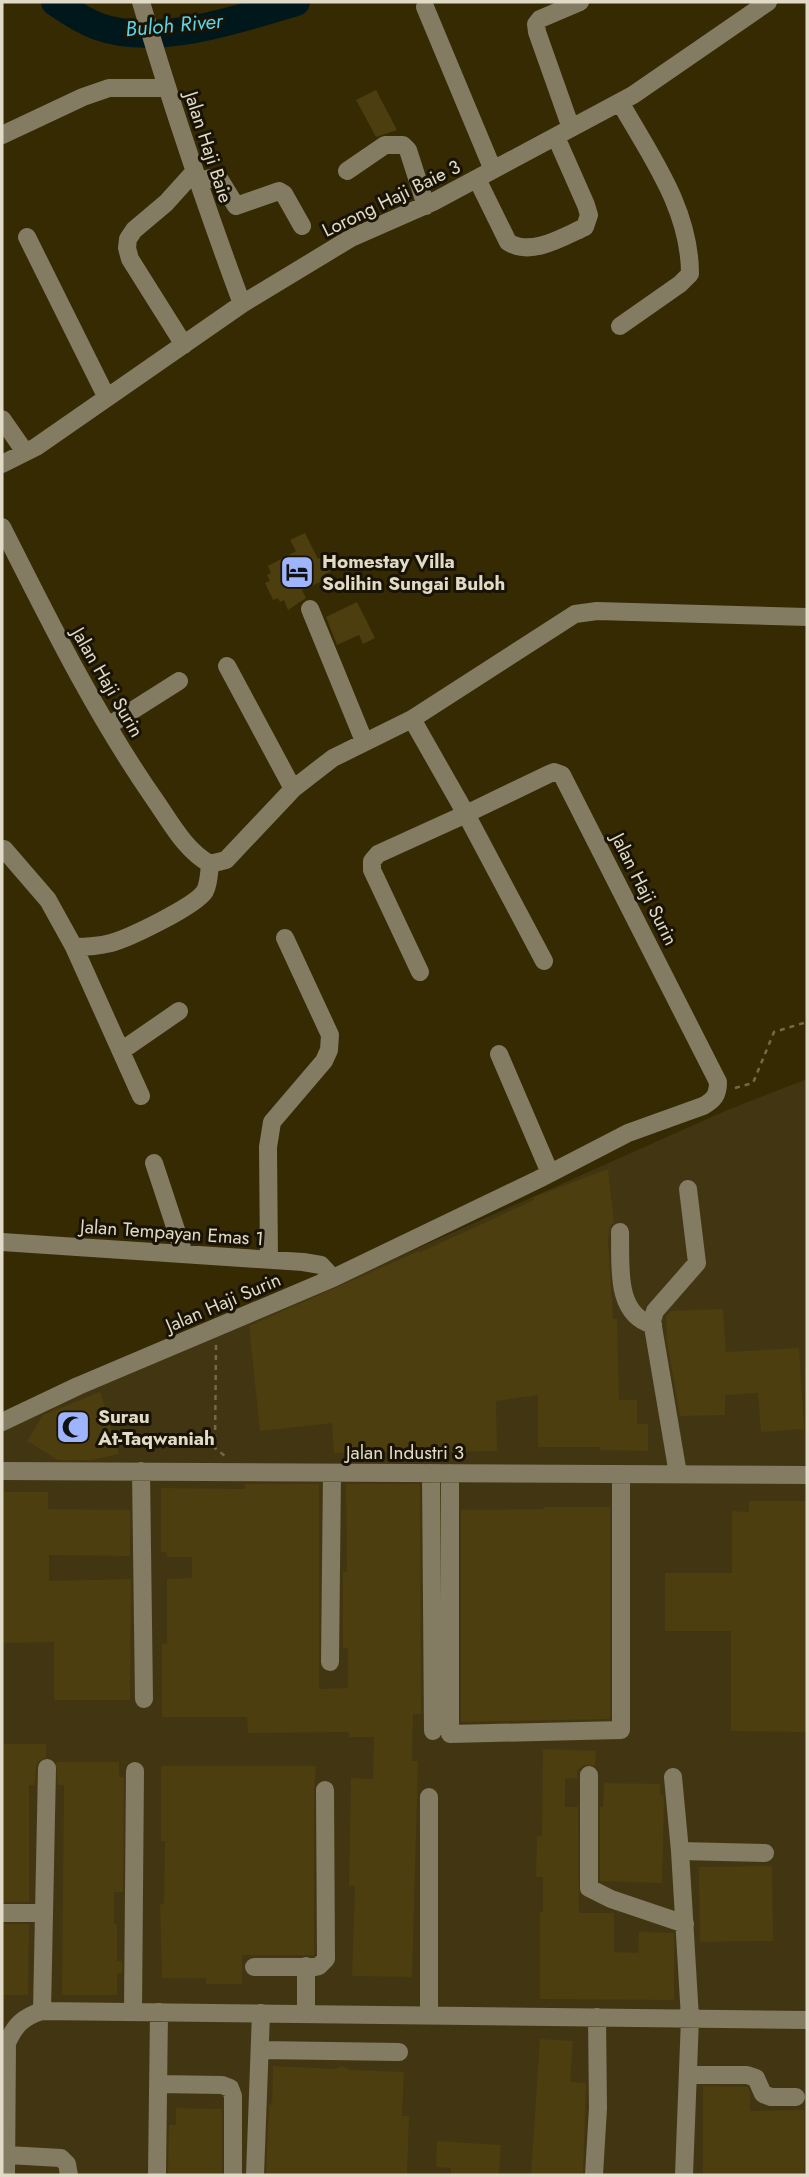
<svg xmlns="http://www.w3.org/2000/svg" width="809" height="2177" font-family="Jost,sans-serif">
<rect width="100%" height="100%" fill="#362a02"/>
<path fill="#423612" d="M807,1079V2175H2V1423L347,1280L725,1111Z"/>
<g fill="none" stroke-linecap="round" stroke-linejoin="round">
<path stroke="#00181c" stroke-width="28" d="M55,2C68,11 82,20 97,26C156,48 238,19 296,2"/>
</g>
<path fill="#4c3e0f" d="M376,90L397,130L376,137L356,100Z
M305,533L318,559L335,551L342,566L325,574L327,579L302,590L306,598L288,610L284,600L280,602L278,598L273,600L265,583L270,581L267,575L271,573L268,566L296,551L290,540Z
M357,602L375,638L363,644L359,635L337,645L326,617Z
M608,1169L614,1222L610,1227L608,1242L613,1319H617L619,1400H637V1424H648V1451L600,1450V1447H538V1395L496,1401L497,1451L334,1453L332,1423L260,1431L249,1326L419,1251V1253L534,1200V1197Z
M723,1309L726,1352L799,1348L804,1429L761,1432L758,1393L725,1395V1415L680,1416L667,1341L666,1316L670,1311Z
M100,1392L119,1454L91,1460H58L27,1441L43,1415Z
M245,1484H319V1689L348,1688V1648H343V1572H347L346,1484H420L421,1714H413L412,1761H418L412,1977L352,1976L355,1886H349L351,1778L373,1779L374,1737H349V1732L248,1733L247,1717H162V1644H167V1579L192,1578V1557H167V1553L161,1552V1488L245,1489Z
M2,1492H48V1509L130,1510V1556L49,1555V1581L131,1579L130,1700H54V1642L2,1643Z
M749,1501H807V1732L731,1731V1631H665V1573H732V1511L749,1512Z
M544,1507H610V1719L461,1722V1510L544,1509Z
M2,1744H46V1757L38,1762L36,1767L35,1785H29V1902H2Z
M543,1749L596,1751L595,1766L584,1765L577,1770V1778H565V1807H578L579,1913H614V1952L638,1953L639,1932L674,1933V2000L540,1999V1912H543V1877H536L537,1836H542Z
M56,1762H119V1777H124L123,1892H114V1924H117V1961H122V1973H117V1995H62L64,1785H58Z
M161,1766H316L314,1790V1955H242V1984H206V1978H162L160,1904H164L165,1841H161Z
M604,1783L660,1784V1795H663L664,1800L662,1883L600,1881V1807H603Z
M772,1866L773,1941L700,1942L699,1867Z
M2,1924H29L28,1995H2Z
M540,2039L573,2041L570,2082L586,2083L583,2175H531Z
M273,2066L335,2069L342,2066L350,2070L404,2072L402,2116H409L407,2175H266L269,2104L272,2105Z
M703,2086L748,2087L750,2093V2111L804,2110V2175H703Z
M176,2108L222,2109V2175H168L169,2125H176Z
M437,2141L501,2145L499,2175H451V2168L436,2167Z"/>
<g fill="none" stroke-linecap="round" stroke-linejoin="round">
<path stroke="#746a49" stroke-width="2.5" stroke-dasharray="5 5" stroke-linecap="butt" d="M735,1088L753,1083L774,1032L807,1022
M216,1345L215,1448L225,1456"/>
<path stroke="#837b62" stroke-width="18" d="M141,2C171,104 205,204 242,304
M425,7L493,170
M571,128L537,32L536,24L540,19L580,2
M2,135L83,97L109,88H167
M347,171L385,145H403L408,150L426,206
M477,179L508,242C531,257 563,237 585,227L589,215L586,205L556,137
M197,181L211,178L220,180L236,206L279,191L284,194L302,226
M27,237L107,398
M620,326L680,284L690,274C690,209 651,157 620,102
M184,345L130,259L127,248L128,239L134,230L166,203L194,172
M2,419L25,452
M2,464L36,447L242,304L351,238L433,202L633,95L768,2
M2,527C49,620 95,714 155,800C171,823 185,850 210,864L226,860L293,789L333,758L412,719L466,814L549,774L554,772L562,775L718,1082C718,1095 714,1100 703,1106L628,1133L539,1179L333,1278L78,1386L2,1422
M310,609L364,741
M227,666L293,789
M412,719L575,614L597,611L807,617
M108,726L179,681
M4,849L48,900L74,947
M420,972L372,870V861L378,854L466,814L544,961
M121,1051L179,1011
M499,1054L550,1173
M141,1096L74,947C86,947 99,946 111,943C129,938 196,906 205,891C209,883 209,873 210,864
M154,1163L184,1254
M620,1232C621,1264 614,1314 653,1325
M2,1242L303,1262L321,1265L333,1278
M269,1260L268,1147L272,1122L324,1061L329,1050L330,1035L285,938
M2,1471L807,1475
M141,1471L144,1699
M431,1473L433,1731
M450,1473V1734L621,1730V1474
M678,1474L652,1321L655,1311L697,1263L688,1189
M330,1662L332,1473
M589,1775V1888L611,1899L685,1924
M673,1777L680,1851L690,2018L684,2175
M429,1797V2015
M680,1851L765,1853
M2,1913H44
M254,1967H315L319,1966L326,1959L325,1790
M42,2011L47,1768
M133,2012L135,1771
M306,2014V1966
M260,2050L399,2052
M688,2075H747L756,2078L763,2094L771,2097H796
M159,2084L222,2085L230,2088L233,2096V2175
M7,2155L61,2158L67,2164L69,2175
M6,2175L7,2043C15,2025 23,2017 42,2011L807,2020
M157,2175L159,2012
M255,2175L261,2013
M594,2175L598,2108L597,2017"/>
</g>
<defs>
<g id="hotel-square" transform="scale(1.75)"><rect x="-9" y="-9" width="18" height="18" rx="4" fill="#9eb4fd" stroke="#191305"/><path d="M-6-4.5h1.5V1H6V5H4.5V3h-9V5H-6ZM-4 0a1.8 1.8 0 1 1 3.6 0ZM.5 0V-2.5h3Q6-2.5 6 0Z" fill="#111"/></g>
<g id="mosque-square" transform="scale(1.75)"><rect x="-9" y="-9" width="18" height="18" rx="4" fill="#9eb4fd" stroke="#191305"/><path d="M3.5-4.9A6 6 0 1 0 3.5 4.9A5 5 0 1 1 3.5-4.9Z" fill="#111"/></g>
</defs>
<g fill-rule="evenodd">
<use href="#hotel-square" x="297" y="572"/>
<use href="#mosque-square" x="73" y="1427"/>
</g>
<g text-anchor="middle" stroke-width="6" stroke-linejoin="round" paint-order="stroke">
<g font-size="19" fill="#e1dac6" stroke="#191305">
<text transform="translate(209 147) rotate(72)" y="7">Jalan Haji Baie</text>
<text transform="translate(391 198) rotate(-26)" y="7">Lorong Haji Baie 3</text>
<text transform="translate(108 682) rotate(60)" y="7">Jalan Haji Surin</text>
<text transform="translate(645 889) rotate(63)" y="7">Jalan Haji Surin</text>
<text transform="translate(172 1232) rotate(4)" y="7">Jalan Tempayan Emas 1</text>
<text transform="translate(223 1302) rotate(-23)" y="7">Jalan Haji Surin</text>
<text x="405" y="1459">Jalan Industri 3</text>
</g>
<g font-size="19" font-weight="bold" fill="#e1dac6" stroke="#191305" text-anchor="start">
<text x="322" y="568">Homestay Villa<tspan x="322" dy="22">Solihin Sungai Buloh</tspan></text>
<text x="98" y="1423">Surau<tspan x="98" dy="22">At-Taqwaniah</tspan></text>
</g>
<g font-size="21" font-style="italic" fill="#5ad5ea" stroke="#191305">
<text transform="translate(174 25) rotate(-5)" y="7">Buloh River</text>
</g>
</g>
<rect width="809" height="2177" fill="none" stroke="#e1dac6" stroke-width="7"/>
</svg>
